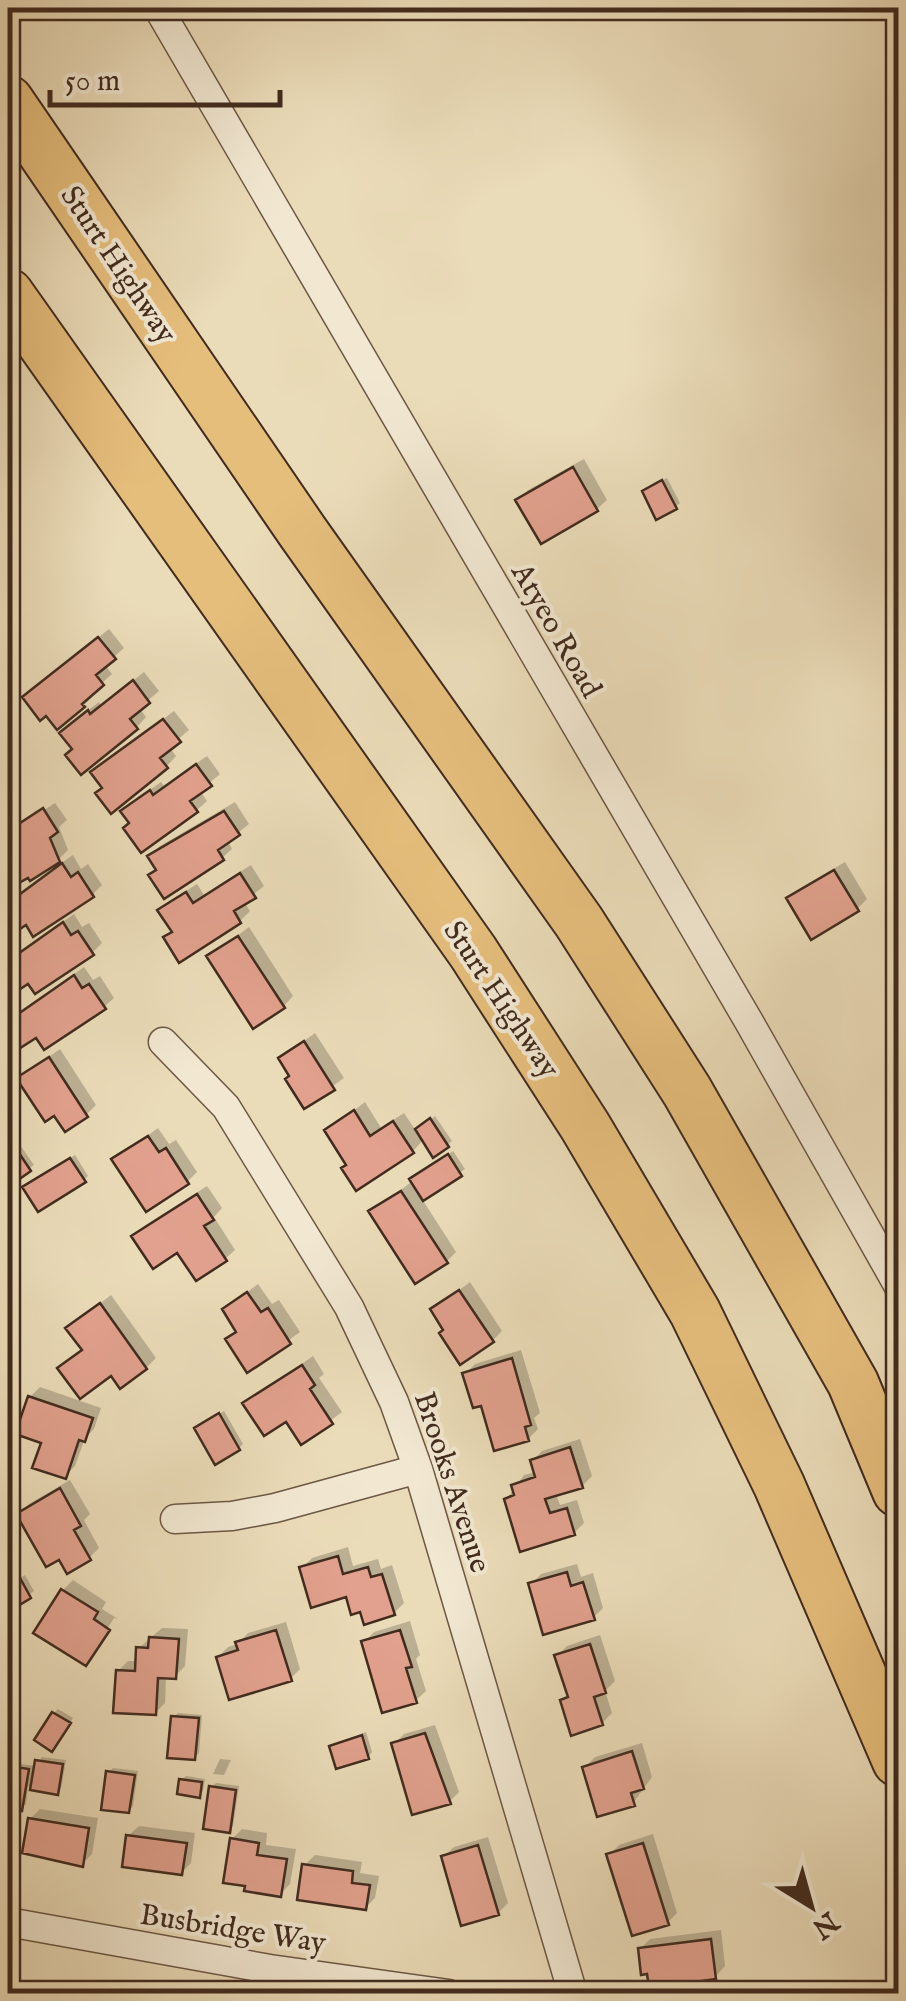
<svg xmlns="http://www.w3.org/2000/svg" width="906" height="2001" font-family="'IM FELL English',serif">
<rect width="100%" height="100%" fill="#ebdcb9"/>
<filter id="stains"><feTurbulence type="fractalNoise" baseFrequency=".002" numOctaves="4"/><feColorMatrix values="0 0 0 0 .2 0 0 0 0 .09 0 0 0 0 .02 0 0 0 .5 -.17"/></filter>
<radialGradient id="worn" r=".72"><stop offset=".6" stop-color="#630" stop-opacity="0"/><stop offset="1" stop-color="#630" stop-opacity=".3"/></radialGradient>
<path fill="#0003" d="M584,459L607,500L597,509L518,500L528,490Z
M667,478L680,503L675,507L649,487Z
M109,629L124,648L105,665L112,674L91,693L93,696L83,706L47,713L35,688Z
M144,672L159,691L139,708L146,717L137,727L72,723L99,702L101,706Z
M174,711L189,730L169,747L176,756L167,766L105,787L93,772Z
M207,756L220,774L200,791L207,801L197,810L131,823L133,802L161,782L164,786Z
M53,800L67,820L59,827L68,850L56,862L9,877L8,834L55,803Z
M235,802L249,824L228,841L232,849L222,858L150,856L160,846Z
M73,855L81,869L88,864L102,885L92,895L27,922L8,934V901Z
M845,862L867,899L857,909L789,899L799,889Z
M251,865L264,886L244,902L250,911L240,921L166,937L173,930L160,910L170,901L197,884L204,895Z
M74,914L82,927L89,923L102,943L92,953L29,980L8,994V960Z
M249,927L293,996L284,1006L209,957Z
M84,967L93,980L100,976L114,998L104,1007L36,1035L15,1049L8,1037V1022Z
M315,1033L344,1078L305,1106L281,1058Z
M60,1049L96,1105L86,1115L20,1078Z
M365,1102L381,1128L404,1113L416,1131L435,1116L452,1141L447,1145L424,1139L413,1151L356,1187L349,1164L327,1131Z
M158,1128L169,1144L176,1140L197,1172L187,1182L114,1160Z
M20,1145L34,1165L8,1184V1153Z
M453,1151L465,1169L422,1199L456,1252L446,1262L371,1212Z
M75,1155L88,1176L84,1180L30,1183Z
M207,1186L222,1208L214,1217L235,1250L225,1259L134,1236L144,1226Z
M470,1282L502,1331L492,1341L446,1329L433,1310Z
M258,1284L272,1304L279,1300L300,1332L248,1369L228,1339L237,1329L225,1309Z
M111,1295L156,1358L146,1368L112,1373L60,1368L84,1348L69,1328Z
M521,1350L540,1413L534,1418L538,1429L528,1439L483,1403L465,1374L475,1364Z
M313,1356L324,1374L319,1378L342,1412L302,1442L287,1418L246,1403Z
M40,1387L101,1408L94,1429L85,1438L75,1466L65,1476L44,1441L30,1397Z
M224,1411L243,1444L239,1448L202,1424Z
M580,1439L592,1476L582,1486L556,1494L560,1505L577,1500L584,1523L574,1533L506,1500L524,1475L536,1472L532,1461L542,1451Z
M70,1480L90,1514L84,1520L99,1548L89,1558L60,1556L19,1514L29,1504Z
M348,1547L353,1566L378,1559L381,1569L392,1565L404,1603L394,1613L362,1609L348,1593L302,1568L312,1558Z
M577,1564L581,1577L593,1573L603,1608L593,1618L531,1584L541,1574Z
M25,1575L34,1591L8,1609V1585Z
M73,1580L106,1602L102,1609L118,1619L114,1618L86,1663L63,1590Z
M410,1621L420,1655L416,1659L426,1691L415,1701L364,1642L374,1632Z
M286,1622L300,1669L290,1679L218,1657L228,1647L238,1644L248,1633Z
M162,1628L188,1629L185,1666L175,1676H166L165,1703L155,1713L118,1671L128,1661H138L139,1648Z
M600,1635L615,1681L605,1691L612,1713L602,1723L563,1700L569,1694L557,1656L567,1646Z
M58,1709L73,1718L56,1744L54,1713Z
M178,1713L202,1715L199,1753L194,1757L173,1717Z
M435,1725L459,1792L449,1802L394,1744L404,1734Z
M366,1732L372,1752L368,1757L332,1746Z
M642,1743L652,1777L633,1803L585,1767L595,1757Z
M42,1757L66,1760L61,1788L57,1792L28,1787L26,1804L21,1808L8,1806L9,1767L13,1763L36,1766Z
M220,1759L231,1760L224,1775L213,1774Z
M113,1768L138,1771L133,1806L128,1811L109,1772Z
M186,1776L205,1779L203,1791L199,1795L182,1780Z
M216,1783L239,1786L233,1826L229,1831L212,1787Z
M40,1809L98,1818L92,1854L82,1864L30,1819Z
M139,1826L195,1833L191,1863L181,1873L128,1836Z
M242,1829L267,1833L266,1845L296,1849L290,1884L280,1894L232,1839Z
M653,1834L677,1913L667,1923L609,1855L619,1845Z
M488,1837L508,1903L498,1913L443,1857L454,1847Z
M315,1855L362,1862L360,1873L379,1876L375,1898L365,1908L305,1865Z
M721,1930L725,1966L715,1977L697,1979L699,1994H652L640,1949L650,1939Z
M66,1991V1994H26L28,1992Z"/>
<path fill="#e2a18e" stroke="#412b1e" stroke-width="2.5" d="M573,467L598,511L541,544L515,500Z
M662,480L677,509L656,520L642,491Z
M98,637L116,659L96,675L104,685L82,704L85,707L57,730L46,716L40,721L22,697Z
M133,680L150,703L130,719L138,729L81,775L65,755L72,749L59,733L88,710L90,714Z
M163,719L181,742L160,758L168,768L111,814L95,793L102,788L90,772Z
M196,764L212,786L190,801L198,812L141,853L123,828L129,823L120,811L150,790L153,795Z
M43,808L58,832L50,838L60,862L30,881L28,878L17,884L13,878L8,880V831Z
M224,811L240,835L218,850L224,860L164,899L148,875L156,870L147,856Z
M62,863L71,877L78,872L94,897L33,937L26,925L8,937V903Z
M834,870L859,911L811,940L786,898Z
M240,873L256,898L234,911L241,923L179,963L163,937L172,932L157,910L186,892L193,903Z
M63,922L71,935L78,931L94,955L35,994L28,984L8,997V961Z
M238,936L285,1008L253,1029L206,956Z
M74,975L82,988L89,984L106,1009L44,1050L36,1038L14,1052L8,1042V1021Z
M304,1041L335,1090L304,1109L285,1079L289,1076L278,1058Z
M49,1057L88,1117L65,1132L54,1116L45,1122L16,1078Z
M354,1110L370,1136L393,1121L414,1153L356,1191L341,1168L346,1165L324,1130Z
M430,1118L449,1147L433,1158L415,1129Z
M148,1136L159,1152L166,1148L189,1184L146,1212L111,1159Z
M15,1147L31,1171L8,1187V1152Z
M448,1154L462,1176L423,1201L409,1179Z
M70,1158L86,1182L38,1212L22,1187Z
M401,1191L448,1263L415,1284L368,1211Z
M197,1194L214,1220L204,1226L227,1261L196,1281L177,1253L153,1269L131,1236Z
M459,1290L494,1342L460,1365L439,1333L443,1330L430,1309Z
M247,1292L261,1312L268,1308L291,1344L247,1373L225,1339L236,1332L222,1309Z
M100,1303L147,1369L120,1389L111,1376L80,1399L57,1368L82,1350L65,1328Z
M512,1358L531,1425L525,1427L529,1441L494,1451L481,1406L473,1408L462,1373Z
M302,1365L315,1385L310,1389L333,1424L301,1445L286,1422L264,1436L242,1403Z
M28,1396L93,1418L85,1442L79,1440L66,1479L32,1468L41,1443L15,1434Z
M219,1413L240,1450L215,1465L194,1428Z
M570,1447L583,1488L545,1499L550,1513L567,1508L575,1535L520,1552L504,1499L514,1495L511,1485L535,1477L530,1460Z
M60,1488L81,1526L74,1530L91,1560L67,1574L59,1560L46,1567L16,1514Z
M338,1556L343,1574L368,1567L371,1577L382,1574L395,1615L364,1625L360,1612L351,1615L346,1597L311,1608L299,1567Z
M567,1572L571,1586L583,1582L595,1620L543,1635L528,1583Z
M20,1578L31,1598L8,1612V1585Z
M61,1589L98,1612L94,1619L110,1630L86,1666L33,1633Z
M276,1630L292,1681L229,1700L216,1657L238,1650L235,1642Z
M400,1630L412,1667L406,1668L417,1703L382,1713L361,1641Z
M149,1637L179,1639L176,1679L158,1678L156,1715L113,1713L116,1670L135,1671L136,1647L148,1648Z
M590,1644L606,1693L594,1697L603,1725L571,1736L560,1700L568,1697L554,1655Z
M52,1712L71,1723L52,1752L34,1740Z
M171,1716L199,1718L195,1760L167,1758Z
M425,1733L451,1804L412,1815L391,1743Z
M362,1735L369,1759L336,1769L329,1746Z
M632,1751L644,1789L631,1793L635,1806L597,1817L582,1767Z
M35,1760L63,1764L58,1795L30,1790Z
M8,1766L29,1769L22,1811L8,1808Z
M106,1771L135,1775L129,1813L101,1810Z
M179,1779L202,1782L200,1798L177,1794Z
M209,1786L236,1790L230,1833L203,1829Z
M28,1818L89,1828L83,1867L22,1853Z
M126,1835L187,1843L182,1875L122,1867Z
M230,1838L259,1843L257,1855L287,1859L281,1897L244,1891L245,1886L223,1883Z
M643,1843L669,1925L632,1936L606,1854Z
M478,1845L499,1915L461,1926L441,1856Z
M302,1864L353,1871L352,1883L370,1885L366,1910L297,1900Z
M711,1939L716,1979L687,1983L688,1994H650L647,1974L641,1975L638,1948Z"/>
<g fill="none" stroke-linecap="round" stroke-linejoin="round">
<g stroke="#6c5745" stroke-width="31">
<path id="street" d="M158,8L748,1020L898,1285
M163,1042L226,1107L349,1307L394,1402L418,1469L573,1994
M175,1519L232,1516L275,1508L418,1469
M8,1922L270,1969L449,1994"/>
</g>
<g stroke="#412b1e" stroke-width="54">
<path id="highway" d="M8,101L302,531L579,922L687,1091L853,1383L898,1491
M8,294L473,952L585,1126L695,1312L779,1485L898,1761"/>
</g>
<use href="#street" stroke="#f2e8d2" stroke-width="28"/>
<use href="#highway" stroke="#e6be7c" stroke-width="50"/>
</g>
<g text-anchor="middle" stroke-width="8" stroke-linejoin="round" paint-order="stroke">
<g font-size="30" fill="#412b1e" stroke="#f2e8d2">
<text transform="translate(119 264) rotate(56)" y="10">Sturt Highway</text>
<text transform="translate(557 630) rotate(60)" y="10">Atyeo Road</text>
<text transform="translate(502 999) rotate(56)" y="10">Sturt Highway</text>
<text transform="translate(453 1482) rotate(72)" y="10">Brooks Avenue</text>
<text transform="translate(233 1928) rotate(9)" y="10">Busbridge Way</text>
</g>
</g>
<rect width="906" height="2001" fill="none" stroke="#ebdcb9" stroke-width="40"/>
<rect x="10" y="10" width="886" height="1981" fill="none" stroke="#412b1e" stroke-width="5"/>
<rect x="20" y="20" width="866" height="1961" fill="none" stroke="#412b1e" stroke-width="2.5"/>
<g transform="translate(811 1906) rotate(143)" stroke="#f2e8d2" stroke-width="8" paint-order="stroke">
<path d="M0-8L18 38L0 25L-18 38Z" fill="#412b1e"/>
<text y="-15" font-size="28" font-weight="bold" text-anchor="middle" fill="#412b1e">N</text>
</g>
<path d="M50 90v15h230v-15" fill="none" stroke="#412b1e" stroke-width="5"/>
<text x="65" y="90" font-size="30" fill="#412b1e" stroke="#f2e8d2" stroke-width="8" paint-order="stroke">50 m</text>
<rect width="100%" height="100%" filter="url(#stains)"/>
<rect width="100%" height="100%" fill="url(#worn)"/>
</svg>
